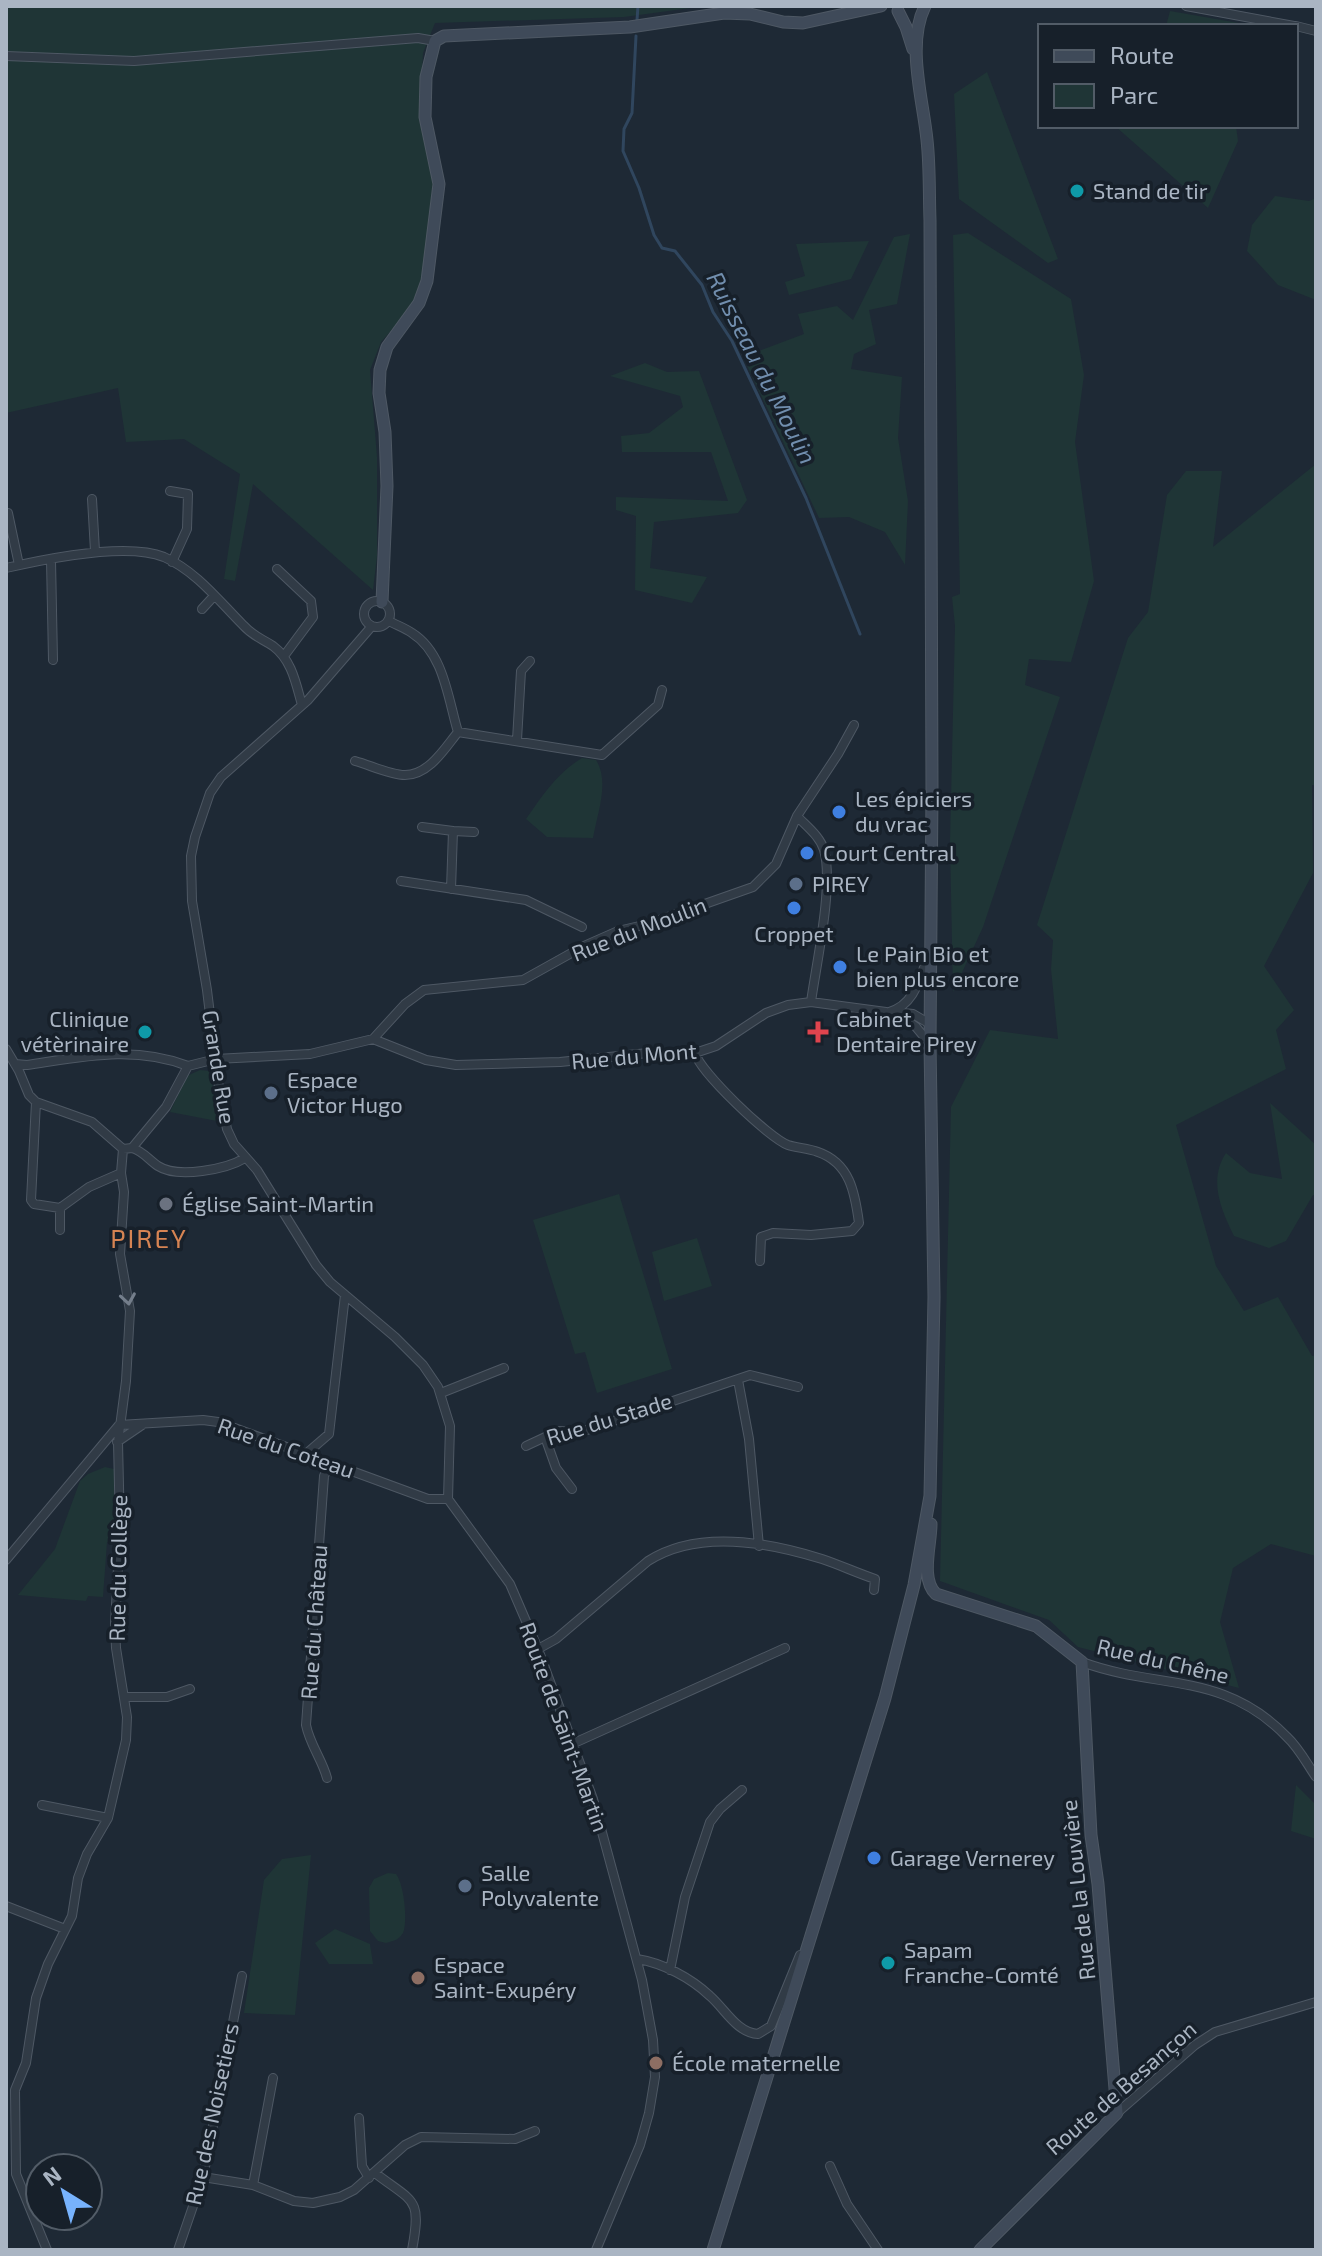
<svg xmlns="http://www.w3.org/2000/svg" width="1322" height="2256" font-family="'Exo 2',sans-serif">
<rect width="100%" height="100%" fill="#1e2935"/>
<path fill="#1f3536" d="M6,6H705L624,17L435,23L423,53L420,110L434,187L425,268L414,305L381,342L370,370L377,457V556L373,590L253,484L235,581L224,579L240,474L184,439L126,442L118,388L6,413Z
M1170,11L1256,26H1166Z
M987,72L1058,259L1048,263L959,199L954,94Z
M1115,126H1236L1238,141L1208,208Z
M1275,196L1309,201L1316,198V300L1278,285L1247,251L1252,225Z
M968,233L1071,299L1084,375L1075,442L1094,581L1071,662L1029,659L1025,685L1060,697L983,927L953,992L950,842L955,626L952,597L960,594L953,235Z
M910,234L897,304L869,310L876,344L854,354L851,369L902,377L898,438L908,501L905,565L885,532L849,517L819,518L743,357L804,334L798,314L837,306L853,320L894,237Z
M869,241L851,279L789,295L785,282L805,276L796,244Z
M645,363L667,372L699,371L747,500L738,513L654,522L650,568L707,577L692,603L635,590L636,516L616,510V497L728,501L711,452H622L621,436L649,433L683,407L680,396L610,376Z
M1316,464V786L1312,785L1313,873L1264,966L1294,1010L1276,1030L1286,1069L1176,1125L1216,1266L1244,1311L1278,1297L1312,1356L1316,1355V1556L1271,1544L1233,1568L1220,1622L1239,1688L1078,1647L1049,1620L940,1581L951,1107L990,1030L1058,1039L1051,969L1053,940L1037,925L1128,638L1148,612L1167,495L1186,471H1222L1213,547Z
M582,758L596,760C610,782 597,814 593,838L547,837L526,819C542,796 558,772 582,758Z
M200,1070L211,1071L217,1121L170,1112L187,1076Z
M1270,1103L1316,1145V1196L1313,1195L1286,1241L1269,1248L1234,1236C1221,1210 1208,1180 1226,1153L1250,1173L1282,1179Z
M619,1194L672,1369L597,1393L585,1352L575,1354L533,1220Z
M697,1238L712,1286L664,1301L652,1252Z
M105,1467L114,1469L115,1542H107L103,1597L88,1596L86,1601L18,1595L55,1549L80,1481L88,1474Z
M1296,1785L1316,1805V1839L1291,1831Z
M311,1855L295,2015L244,2013L264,1880L282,1859Z
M388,1873L396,1874C404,1884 408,1921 403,1933C399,1940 393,1941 386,1943L378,1941L370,1931L369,1888L374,1879Z
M335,1929L370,1944L373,1964H329L315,1943Z"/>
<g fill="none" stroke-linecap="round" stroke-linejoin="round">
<path stroke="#30465e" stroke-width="3" d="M637,20L638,6
M636,36L632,113L624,129L623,151L639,188L654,235L662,248L675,251L702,285L713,312L732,341L806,498L860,634"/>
<g stroke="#4e5864" stroke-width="10">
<path id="street" d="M1186,6L1294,26
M1296,26L1316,31
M6,56L134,61L418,38L435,41
M170,491L188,494L187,529L172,562
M92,499L95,551
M8,513L19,565
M51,560L53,660
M6,568C45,559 127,542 164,557C196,571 219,601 243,625C254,637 261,638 273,646C292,660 296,684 302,705
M277,569L311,601L313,617L284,656
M364 614a13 13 0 1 1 26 0a13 13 0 1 1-26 0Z
M202,609L214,596
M389,621C396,625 405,628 412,633C444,653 448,699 458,732L602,755L658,705L662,690
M372,626L308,700L221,777L210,793L195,837L191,856L192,901L207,990L219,1088L227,1129L234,1144L257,1170L316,1265L330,1282L395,1337L423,1365L438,1387L450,1426L448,1499
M517,740L521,671L530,661
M355,761C370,765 390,775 405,775C429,775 445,748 458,732
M797,816C806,826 820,836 824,850C834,885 816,965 811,1002
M422,827L453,831L451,889
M453,831L474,832
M401,881L526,900L582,927
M889,1012C915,1005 920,977 929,954
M894,1012L913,1014L930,1024
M373,1039L405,1004L424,990L523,980L584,946L618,931L648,924L753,887L776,864L797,816L838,754L854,725
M6,1049L19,1071L29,1095L36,1102L92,1122L123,1149
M695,1053C700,1072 769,1138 788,1145C797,1148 808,1148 818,1152C850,1163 855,1193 859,1223L852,1231L811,1235L773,1233L761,1237L760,1261
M15,1064L27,1065C82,1057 134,1045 188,1066
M36,1102L31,1200L34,1204L60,1208
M132,1148C143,1151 149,1160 158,1166C178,1179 227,1169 245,1158
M60,1208L89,1187L121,1173
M60,1230V1208
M738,1380L749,1439L759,1546
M441,1393L504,1368
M119,1425L203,1420L218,1422L428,1499H448
M545,1437L556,1468L572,1489
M117,1442L142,1425
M526,1446L558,1431L581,1432L750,1375L798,1387
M307,1453L329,1434L345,1295
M448,1499L510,1584L538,1649L593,1799L642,1980L653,2040L655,2077L649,2113L640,2145L596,2250
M6,1560L119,1425
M538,1649L556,1639L648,1561C698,1529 768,1542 822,1559C840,1565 857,1573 875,1579L874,1590
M1082,1662C1158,1690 1224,1671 1287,1737C1299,1748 1307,1764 1316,1777
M125,1697H167L190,1689
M572,1744L785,1648
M327,1778C322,1759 310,1745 306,1725L324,1476L330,1463
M42,1805L108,1818
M6,1906L65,1929
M637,1959C663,1963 691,1978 710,1996C725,2009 737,2033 758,2034L771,2026L800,1955
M670,1970L685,1897L710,1822L720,1809L742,1790
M1117,2113L1195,2045L1215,2032L1316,2002
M359,2118L362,2166L369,2178
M830,2166L847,2204L878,2250
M375,2173C414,2203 422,2197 412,2250
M203,2177L253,2185L294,2201L313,2203L340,2197L354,2190L405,2145L421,2137L515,2139L535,2131
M253,2185L273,2078
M47,2250L16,2174L15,2090L26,2063L36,1998L48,1964L72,1916L78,1878L87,1854L108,1818L126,1740L127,1717L116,1648L115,1624L120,1529L118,1442L126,1381L130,1311L120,1254L124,1192L121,1173L123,1149L132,1148L166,1107L188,1066L216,1059L310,1054L373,1039L426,1060L456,1065L560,1062L648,1053H695L716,1046L766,1013L788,1005L811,1002L886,1012L902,1017L916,1027L930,1044
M178,2250L203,2177L242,1976"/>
</g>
<g stroke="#4e5864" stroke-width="13">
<path id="secondary" d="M898,11L906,27L913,49
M382,602L387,486L385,432L379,393L380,370L387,347L419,303L427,281L439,184L425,117L426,77L435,41L444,36L630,27L724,13L750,14L783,22L803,23L881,6
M931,1524C931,1545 920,1579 936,1594L1036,1626L1082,1662L1091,1835L1098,1884L1117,2113L980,2250
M713,2250L885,1698L914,1585L930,1496L934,1297L930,1044L932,790L930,220C929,194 930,167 927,140C923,99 906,45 925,6"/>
</g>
<use href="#street" stroke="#313b46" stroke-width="8"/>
<use href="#secondary" stroke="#3f4a59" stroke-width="11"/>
</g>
<defs><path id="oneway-chevron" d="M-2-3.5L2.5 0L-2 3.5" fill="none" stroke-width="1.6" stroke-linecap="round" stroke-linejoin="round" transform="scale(2)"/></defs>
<use stroke="#747e8b" href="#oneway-chevron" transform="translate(128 1299) rotate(81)"/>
<g fill="#0f9aa8" stroke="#17202a" stroke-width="3">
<circle cx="1077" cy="191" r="8"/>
<circle cx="145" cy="1032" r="8"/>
<circle cx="888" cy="1963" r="8"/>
</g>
<g fill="#3f7fe0" stroke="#17202a" stroke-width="3">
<circle cx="839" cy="812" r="8"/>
<circle cx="807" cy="853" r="8"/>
<circle cx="794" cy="908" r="8"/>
<circle cx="840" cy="967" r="8"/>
<circle cx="874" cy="1858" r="8"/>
</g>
<g fill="#5c6f8a" stroke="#17202a" stroke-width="3">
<circle cx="796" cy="884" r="8"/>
<circle cx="271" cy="1093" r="8"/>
<circle cx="465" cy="1886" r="8"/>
</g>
<path fill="#e0444e" stroke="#17202a" stroke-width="3" d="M814 1020h8v8h8v8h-8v8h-8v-8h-8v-8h8z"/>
<circle fill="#6b7280" stroke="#17202a" stroke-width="3" cx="166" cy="1204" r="8"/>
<g fill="#8d6e63" stroke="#17202a" stroke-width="3">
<circle cx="418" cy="1978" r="8"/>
<circle cx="656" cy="2063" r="8"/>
</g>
<g text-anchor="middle" stroke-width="7" stroke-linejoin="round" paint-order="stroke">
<g font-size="22" fill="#aab5c3" stroke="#17202a" text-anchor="start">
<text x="1093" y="199">Stand de tir</text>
<text x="855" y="807">Les épiciers<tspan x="855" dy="25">du vrac</tspan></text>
<text x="823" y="861">Court Central</text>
<text x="812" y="892">PIREY</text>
<text x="794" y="942" text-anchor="middle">Croppet</text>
<text x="856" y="962">Le Pain Bio et<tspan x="856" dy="25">bien plus encore</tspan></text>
<text x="129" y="1027" text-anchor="end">Clinique<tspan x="129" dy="25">vétèrinaire</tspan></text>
<text x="836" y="1027">Cabinet<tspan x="836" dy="25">Dentaire Pirey</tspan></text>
<text x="287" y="1088">Espace<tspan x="287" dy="25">Victor Hugo</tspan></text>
<text x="182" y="1212">Église Saint-Martin</text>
<text x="890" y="1866">Garage Vernerey</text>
<text x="481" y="1881">Salle<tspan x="481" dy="25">Polyvalente</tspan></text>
<text x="904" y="1958">Sapam<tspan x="904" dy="25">Franche-Comté</tspan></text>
<text x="434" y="1973">Espace<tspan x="434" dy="25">Saint-Exupéry</tspan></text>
<text x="672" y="2071">École maternelle</text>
</g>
<g font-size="22" fill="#aab5c3" stroke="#17202a">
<text transform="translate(639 929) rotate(-21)" y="8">Rue du Moulin</text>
<text transform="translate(634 1056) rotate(-5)" y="8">Rue du Mont</text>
<text transform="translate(219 1067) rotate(81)" y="8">Grande Rue</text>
<text transform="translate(609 1419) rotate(-17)" y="8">Rue du Stade</text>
<text transform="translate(286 1448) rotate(19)" y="8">Rue du Coteau</text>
<text transform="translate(118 1568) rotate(-89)" y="8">Rue du Collège</text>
<text transform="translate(314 1622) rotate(-86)" y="8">Rue du Château</text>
<text transform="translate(1163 1661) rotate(13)" y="8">Rue du Chêne</text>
<text transform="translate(564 1727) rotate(70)" y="8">Route de Saint-Martin</text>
<text transform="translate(1078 1890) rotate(-96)" y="8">Rue de la Louvière</text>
<text transform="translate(1121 2088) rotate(-41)" y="8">Route de Besançon</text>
<text transform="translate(212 2114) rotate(-78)" y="8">Rue des Noisetiers</text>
</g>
<g font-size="24" font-style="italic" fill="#718eae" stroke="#17202a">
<text transform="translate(761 368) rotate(63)" y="8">Ruisseau du Moulin</text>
</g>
<g font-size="26" letter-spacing="2" fill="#d68453" stroke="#17202a">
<text x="149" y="1248">PIREY</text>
</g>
</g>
<rect width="1322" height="2256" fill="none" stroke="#aab5c3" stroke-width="16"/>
<rect x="1038" y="24" width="260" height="104" fill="#17202a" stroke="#525c67" stroke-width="2"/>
<rect x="1054" y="50" width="40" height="12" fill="#3f4a59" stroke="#525c67" stroke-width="2"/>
<text x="1110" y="64" font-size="24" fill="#aab5c3">Route</text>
<rect x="1054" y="84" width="40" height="24" fill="#1f3536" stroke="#525c67" stroke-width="2"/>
<text x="1110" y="104" font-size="24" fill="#aab5c3">Parc</text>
<g transform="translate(64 2192) rotate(323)"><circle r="38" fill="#17202a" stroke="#525c67" stroke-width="2"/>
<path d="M0-6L14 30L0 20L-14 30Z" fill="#77b2fc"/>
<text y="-12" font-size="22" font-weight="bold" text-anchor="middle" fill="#aab5c3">N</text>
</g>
</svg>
